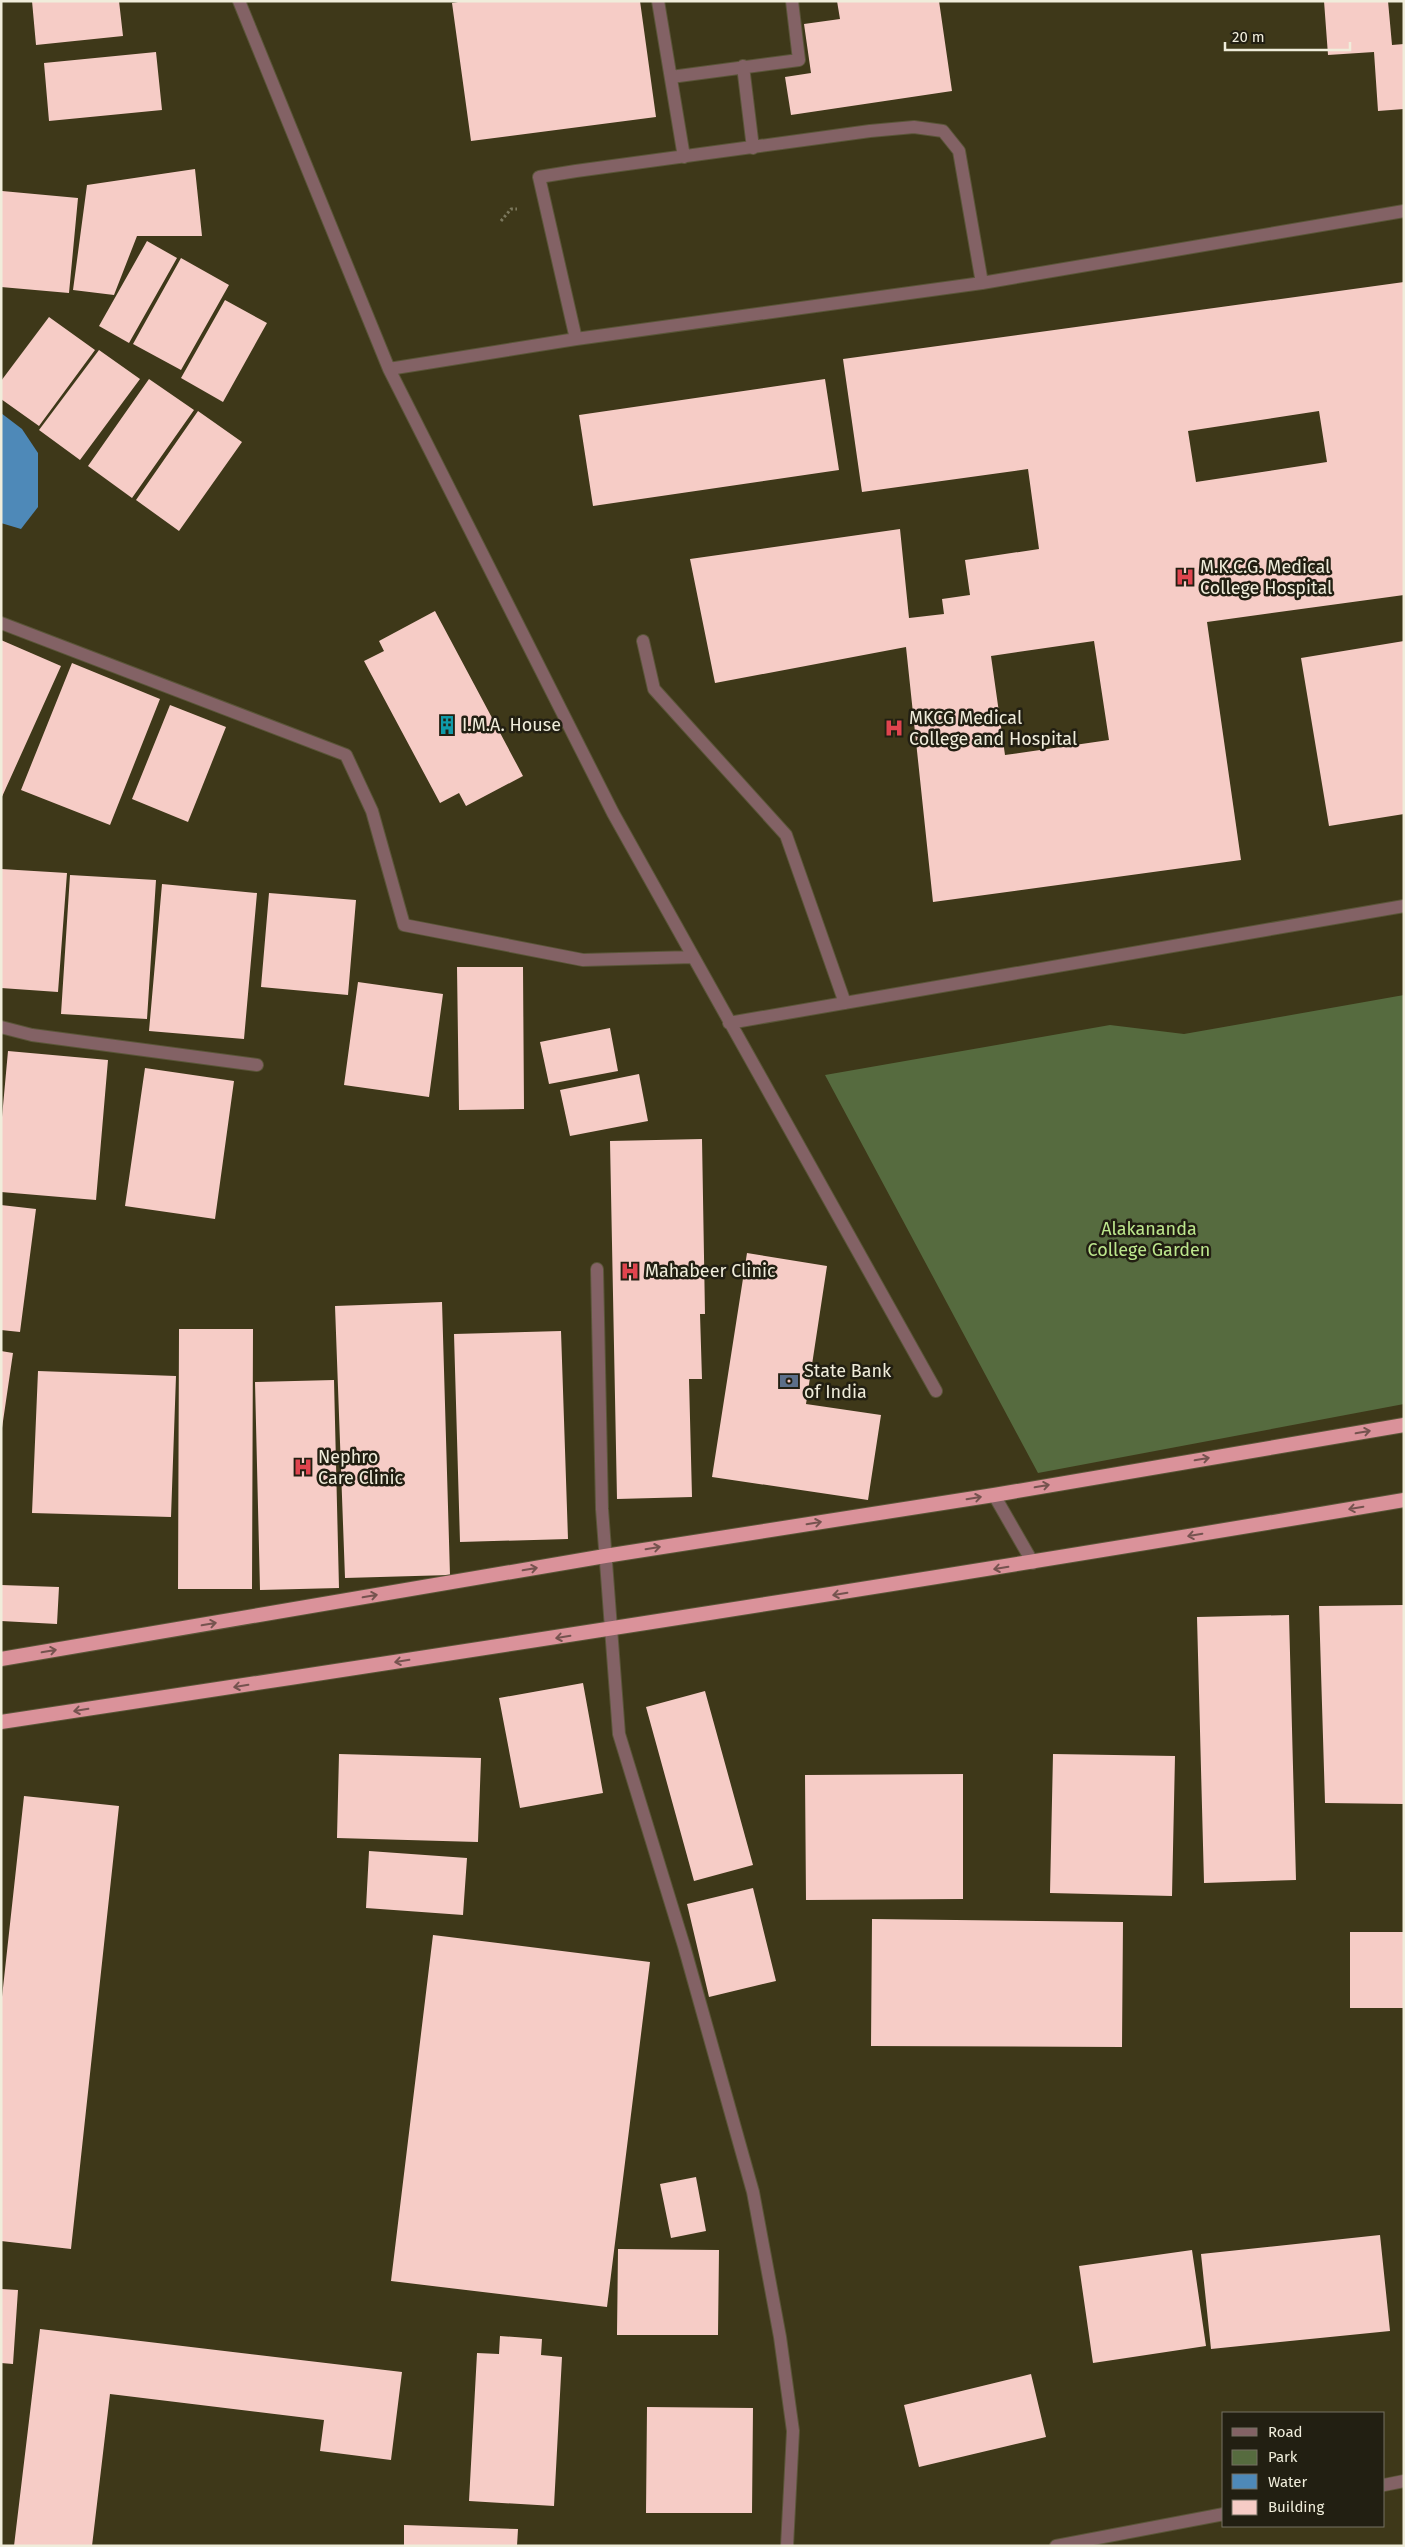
<svg xmlns="http://www.w3.org/2000/svg" width="1405" height="2547" font-family="'Fira Sans',sans-serif">
<rect width="100%" height="100%" fill="#3e3819"/>
<path fill="#566b3f" d="M1404,995V1404L1038,1473L825,1075L1110,1025L1184,1034Z"/>
<path fill="#4e89b8" d="M1,413L22,429L38,453V507L21,529L1,523Z"/>
<path fill="#f6ccc6" fill-rule="evenodd" d="M32,1H119L123,36L36,45Z
M464,1H640L656,117L471,141L452,3Z
M837,1H939L952,91L791,115L785,77L811,73L804,24L840,19Z
M1324,1H1388L1392,45L1404,44V109L1378,111L1374,52L1328,55Z
M156,52L162,110L49,121L44,63Z
M195,169L202,236H137L114,295L73,290L87,185Z
M2,191L78,198L69,293L1,287Z
M147,241L177,258L129,343L99,326Z
M181,258L229,285L181,370L133,344Z
M1404,282V595L1207,622L1241,860L933,902L906,647L715,683L690,559L900,529L909,618L944,614L942,599L970,595L965,560L1039,549L1028,469L862,492L843,359ZM1319,411L1327,462L1196,482L1188,431ZM1094,641L1109,740L1005,755L991,656Z
M225,300L267,323L223,402L181,378Z
M49,317L95,350L39,426L1,399V381Z
M99,350L140,379L80,460L39,430Z
M149,379L194,410L132,498L88,466Z
M825,379L839,470L593,506L579,415Z
M198,411L242,442L179,531L136,500Z
M435,611L523,776L466,806L459,793L440,803L364,661L384,651L379,641Z
M1,640L61,666L1,799Z
M1404,641V814L1329,826L1301,658Z
M72,663L160,699L110,825L21,790Z
M170,705L226,727L188,822L132,799Z
M1,869L67,873L58,992L1,988Z
M70,875L156,880L147,1019L61,1014Z
M162,884L257,893L244,1039L149,1031Z
M269,893L356,900L348,995L261,987Z
M457,967H523L524,1109L459,1110Z
M358,982L443,994L429,1097L344,1085Z
M610,1028L618,1071L549,1084L540,1042Z
M8,1051L108,1060L96,1200L1,1192V1128Z
M145,1068L234,1081L215,1219L125,1206Z
M639,1074L648,1121L570,1136L560,1090Z
M702,1139L705,1314H700L702,1379H689L692,1497L617,1499L610,1141Z
M1,1205L36,1209L20,1332L1,1330Z
M747,1253L827,1266L806,1404L881,1415L868,1500L712,1477Z
M442,1302L450,1575L345,1578L335,1306Z
M179,1329H253L252,1589H178Z
M561,1331L568,1539L460,1542L454,1334Z
M1,1351L13,1353L2,1428H1Z
M38,1371L176,1376L171,1517L32,1513Z
M334,1380L339,1588L260,1590L255,1382Z
M1,1585L59,1587L57,1624L1,1621Z
M1404,1605V1804L1325,1803L1319,1606Z
M1289,1615L1296,1880L1204,1883L1197,1617Z
M583,1683L603,1793L520,1808L499,1698Z
M705,1691L753,1865L694,1881L646,1707Z
M339,1754L481,1758L478,1842L337,1838Z
M1053,1754L1175,1756L1172,1896L1050,1893Z
M963,1774V1899L806,1900L805,1775Z
M24,1796L119,1806L71,2249L1,2241V2006Z
M369,1851L467,1858L463,1915L366,1908Z
M753,1888L776,1981L709,1997L687,1904Z
M872,1919L1123,1922L1122,2047L871,2046Z
M1350,1932H1404V2008H1350Z
M433,1935L650,1962L607,2307L391,2281Z
M696,2177L706,2231L671,2238L660,2184Z
M1380,2235L1390,2331L1211,2349L1201,2254Z
M618,2249L719,2250L718,2335H617Z
M1192,2250L1206,2346L1093,2363L1079,2266Z
M1,2289L18,2290L13,2364L1,2363Z
M40,2329L402,2372L391,2460L320,2451L324,2420L110,2394L92,2546H14Z
M500,2336L542,2339L541,2355L562,2357L554,2506L469,2501L477,2353L499,2354Z
M1031,2374L1046,2437L919,2467L904,2405Z
M647,2407L753,2408L752,2513H646Z
M404,2525L518,2529L517,2546H404Z"/>
<g fill="none" stroke-linecap="round" stroke-linejoin="round">
<g stroke="#5a5538" stroke-width="14">
<path id="service" d="M1384,2485L1404,2481
M1056,2546L1224,2514"/>
</g>
<g stroke="#5a5538" stroke-width="14">
<path id="minor" d="M239,1L389,369L613,813L936,1391
M658,1L684,157
M743,66L753,148
M671,77L799,60L792,1
M576,339L539,177L576,171L870,131L914,127L943,131L959,151L982,283
M389,369L576,339L982,283L1404,211
M1,623L346,755L372,811L404,925L583,960L693,957
M643,641L654,689L786,835L845,1003
M729,1023L1404,906
M1,1027L32,1035L257,1065
M597,1269L602,1509L619,1734L684,1946L753,2192L780,2337L793,2431L787,2546
M994,1495L1033,1563"/>
</g>
<g stroke="#5a5538" stroke-width="16">
<path id="trunk" d="M1,1659L605,1556L994,1495L1404,1425
M1,1722C469,1651 937,1579 1404,1500"/>
</g>
<path stroke="#7c785d" stroke-width="3" stroke-dasharray="2.5 2.5" stroke-linecap="butt" d="M501,221L511,209H517"/>
<use href="#service" stroke="#836265" stroke-width="12"/>
<use href="#minor" stroke="#836265" stroke-width="12"/>
<use href="#trunk" stroke="#da929a" stroke-width="14"/>
</g>
<defs><path id="oneway-shaft" d="M-6 0H5M1.5-3L5.5 0L1.5 3" fill="none" stroke-width="1.6" stroke-linecap="round" stroke-linejoin="round" transform="scale(1.25)"/></defs>
<g stroke="#75534f">
<use href="#oneway-shaft" transform="translate(1363 1432) rotate(-10)"/>
<use href="#oneway-shaft" transform="translate(1202 1459) rotate(-10)"/>
<use href="#oneway-shaft" transform="translate(1042 1486) rotate(-10)"/>
<use href="#oneway-shaft" transform="translate(974 1498) rotate(-9)"/>
<use href="#oneway-shaft" transform="translate(1356 1508) rotate(170)"/>
<use href="#oneway-shaft" transform="translate(814 1523) rotate(-9)"/>
<use href="#oneway-shaft" transform="translate(1195 1535) rotate(170)"/>
<use href="#oneway-shaft" transform="translate(653 1548) rotate(-9)"/>
<use href="#oneway-shaft" transform="translate(1001 1568) rotate(171)"/>
<use href="#oneway-shaft" transform="translate(530 1569) rotate(-10)"/>
<use href="#oneway-shaft" transform="translate(840 1594) rotate(171)"/>
<use href="#oneway-shaft" transform="translate(370 1596) rotate(-10)"/>
<use href="#oneway-shaft" transform="translate(209 1624) rotate(-10)"/>
<use href="#oneway-shaft" transform="translate(563 1637) rotate(171)"/>
<use href="#oneway-shaft" transform="translate(49 1651) rotate(-10)"/>
<use href="#oneway-shaft" transform="translate(402 1661) rotate(171)"/>
<use href="#oneway-shaft" transform="translate(241 1686) rotate(171)"/>
<use href="#oneway-shaft" transform="translate(81 1710) rotate(171)"/>
</g>
<defs>
<g id="hospital-bare" transform="scale(1.5)"><path d="M-5-5h3v3.5h4V-5h3V5h-3V1.5h-4V5h-3Z" fill="#e0444e" stroke="#221f12" stroke-width="2.5" paint-order="stroke"/></g>
<g id="building-bare" transform="scale(1.5)"><path d="M-4-6H4V6H1V3H-1V6H-4ZM-2.5-4.3h1.7v1.8h-1.7ZM.8-4.3h1.7v1.8H.8ZM-2.5-1h1.7V.8h-1.7ZM.8-1h1.7V.8H.8Z" fill="#0f9aa8" stroke="#221f12" stroke-width="2.5" paint-order="stroke"/></g>
<g id="bank-bare" transform="scale(1.5)"><path d="M-6-4H6V4H-6ZM0-2.3a2.3 2.3 0 1 0 0 4.6a2.3 2.3 0 1 0 0-4.6Z" fill="#5c6f8a" stroke="#221f12" stroke-width="2.5" paint-order="stroke"/></g>
</defs>
<g fill-rule="evenodd">
<use href="#hospital-bare" x="1185" y="577"/>
<use href="#building-bare" x="447" y="725"/>
<use href="#hospital-bare" x="894" y="728"/>
<use href="#hospital-bare" x="630" y="1271"/>
<use href="#bank-bare" x="789" y="1381"/>
<use href="#hospital-bare" x="303" y="1467"/>
</g>
<g text-anchor="middle" stroke-width="5" stroke-linejoin="round" paint-order="stroke">
<g font-size="18" fill="#f0eddb" stroke="#221f12" text-anchor="start">
<text x="1200" y="573">M.K.C.G. Medical<tspan x="1200" dy="21">College Hospital</tspan></text>
<text x="909" y="724">MKCG Medical<tspan x="909" dy="21">College and Hospital</tspan></text>
<text x="462" y="731">I.M.A. House</text>
<text x="645" y="1277">Mahabeer Clinic</text>
<text x="804" y="1377">State Bank<tspan x="804" dy="21">of India</tspan></text>
<text x="318" y="1463">Nephro<tspan x="318" dy="21">Care Clinic</tspan></text>
</g>
<g font-size="18" fill="#bde78d" stroke="#221f12">
<text x="1149" y="1235">Alakananda<tspan x="1149" dy="21">College Garden</tspan></text>
</g>
</g>
<rect width="1405" height="2547" fill="none" stroke="#f0eddb" stroke-width="5"/>
<rect x="1222" y="2412" width="162" height="115" fill="#221f12" stroke="#747162"/>
<rect x="1232" y="2428" width="25" height="8" fill="#836265" stroke="#747162"/>
<text x="1268" y="2437" font-size="15" fill="#f0eddb">Road</text>
<rect x="1232" y="2450" width="25" height="15" fill="#566b3f" stroke="#747162"/>
<text x="1268" y="2462" font-size="15" fill="#f0eddb">Park</text>
<rect x="1232" y="2474" width="25" height="15" fill="#4e89b8" stroke="#747162"/>
<text x="1268" y="2487" font-size="15" fill="#f0eddb">Water</text>
<rect x="1232" y="2500" width="25" height="15" fill="#f6ccc6" stroke="#747162"/>
<text x="1268" y="2512" font-size="15" fill="#f0eddb">Building</text>
<path d="M1225 42v8h125v-8" fill="none" stroke="#f0eddb" stroke-width="2.5"/>
<text x="1232" y="42" font-size="15" fill="#f0eddb" stroke="#221f12" stroke-width="4" paint-order="stroke">20 m</text>
</svg>
